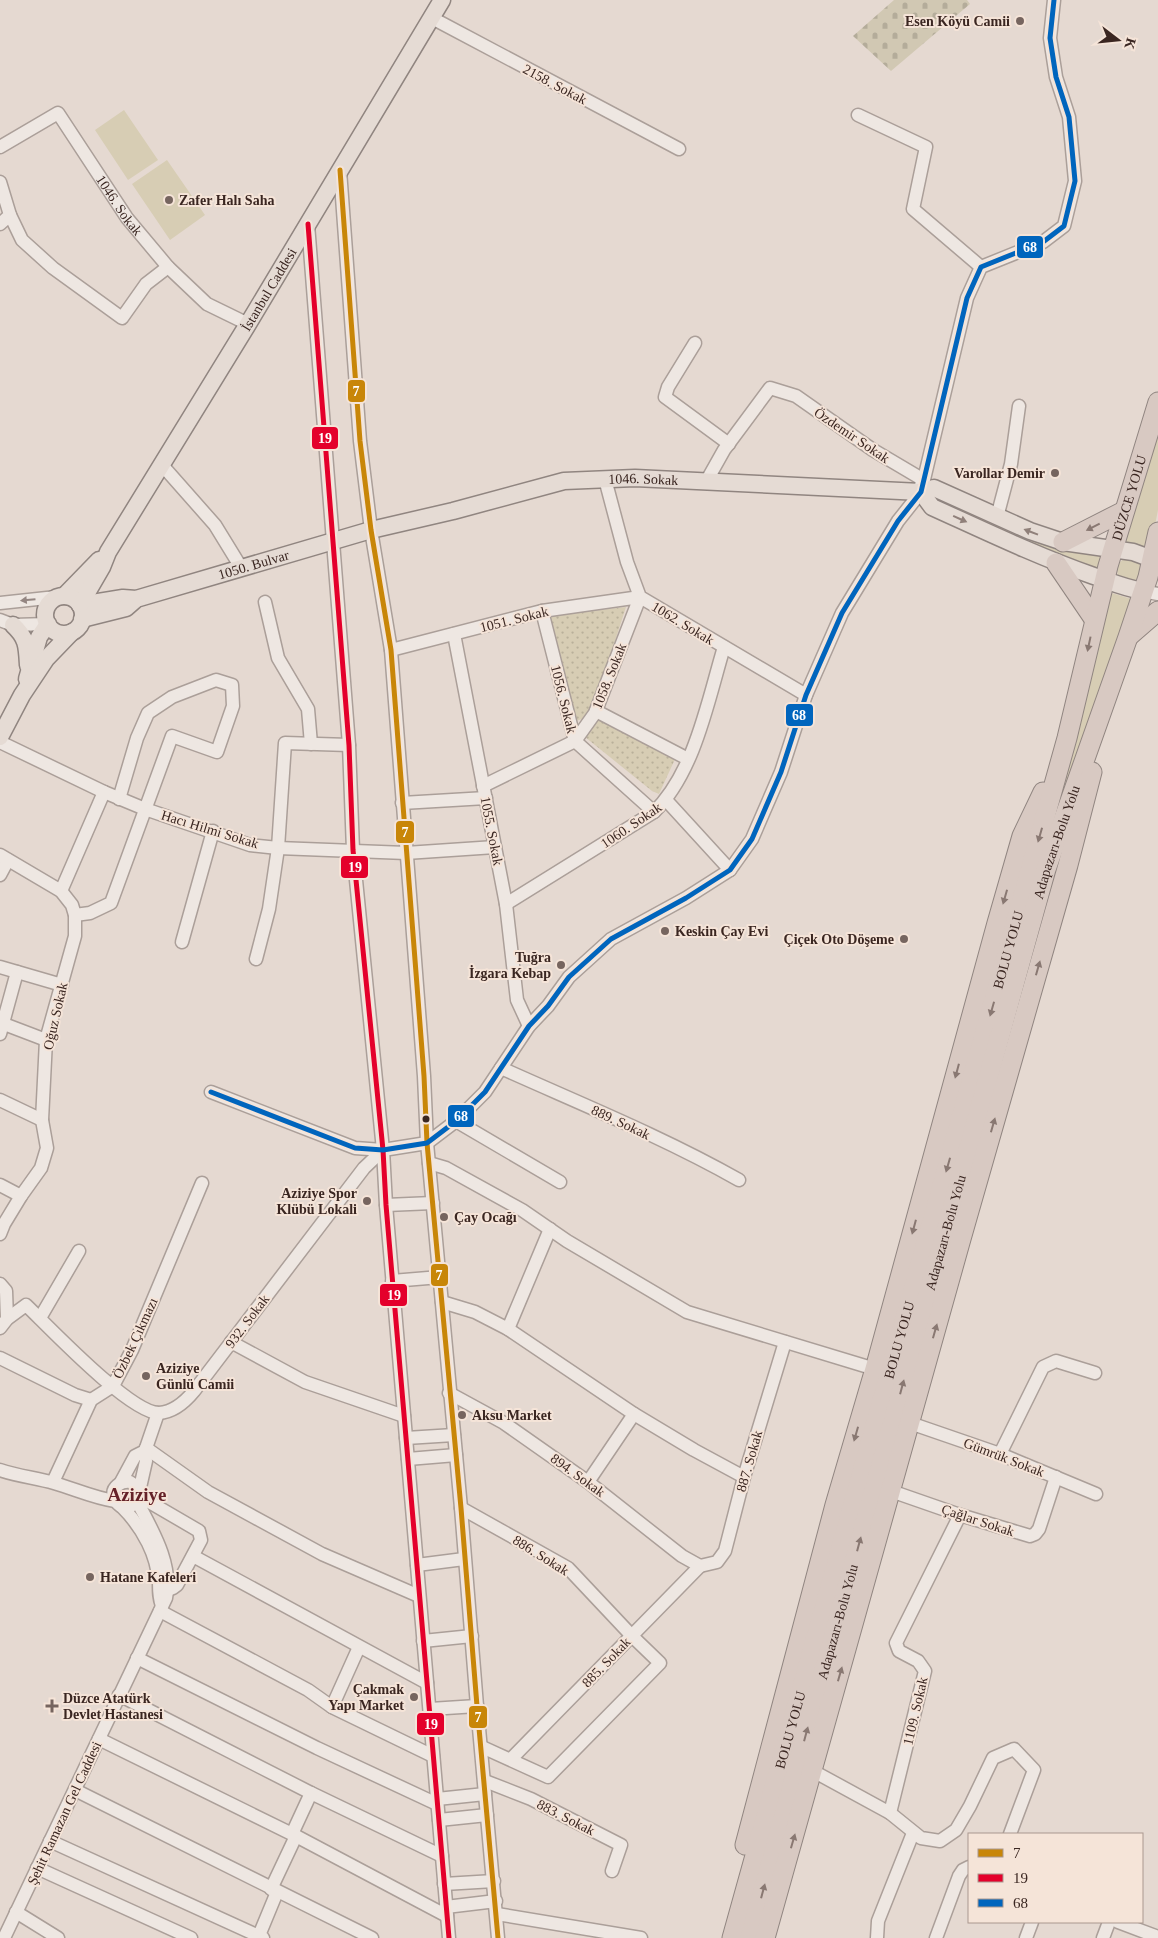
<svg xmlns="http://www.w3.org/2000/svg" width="1158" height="1938" font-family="'Times New Roman',serif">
<defs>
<pattern id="cemetery-stones" width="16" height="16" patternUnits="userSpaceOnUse" patternTransform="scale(1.25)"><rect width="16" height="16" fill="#d1c8b3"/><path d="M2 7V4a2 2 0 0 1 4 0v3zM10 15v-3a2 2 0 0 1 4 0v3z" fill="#b4ac9a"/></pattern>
<pattern id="park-dots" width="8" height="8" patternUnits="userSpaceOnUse" patternTransform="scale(1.25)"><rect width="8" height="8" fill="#d7cdb4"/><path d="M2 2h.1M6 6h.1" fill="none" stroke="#b9b09a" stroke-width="1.8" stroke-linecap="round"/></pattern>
</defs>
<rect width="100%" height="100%" fill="#e5d9d1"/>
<path fill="#d7cdb4" d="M124,110L158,160L128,180L95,130Z
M167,160L205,215L170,240L132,184Z
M1158,427V510L1150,550L1121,542Z
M935,496L1103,555L1097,570L933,501Z
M1117 570a12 12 0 1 1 24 0a12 12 0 1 1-24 0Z
M1105,591L1135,600L1049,833Z"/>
<path fill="url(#cemetery-stones)" d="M894,0H967L970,4L891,71L853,36Z"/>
<path fill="url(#park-dots)" d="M626,607L597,697L586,718L572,722L547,616Z
M602,716L676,757L659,794L652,791L585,737L586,731Z"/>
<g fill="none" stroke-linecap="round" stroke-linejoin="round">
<g stroke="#ab9f99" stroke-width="15">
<g id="minor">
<path d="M432,18L679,149"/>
<path d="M858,115L926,147L913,209L981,267"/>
<path id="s1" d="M0,147L58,113L127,218L168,267L207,304L248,324"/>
<path d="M340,170L360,441L371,530L391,650L424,1076L427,1143L461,1508L477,1706L498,1938"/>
<path d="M0,182L10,215L0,224"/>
<path d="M10,215L22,240L53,268L122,318L146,284L168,267"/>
<path d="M308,224L349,745L353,850L383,1150L386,1205L449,1938"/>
<path d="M695,343L668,387L665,397L729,444"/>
<path d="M162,465L215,525L242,569"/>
<path d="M605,479L627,562L640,597L806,695"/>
<path d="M706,482L724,450L770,388L796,396L873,450L922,479L921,487"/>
<path d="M997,517L1011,464L1019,406"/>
<path d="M1143,591L1158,594"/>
<path d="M265,602L278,658L308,709L311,744"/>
<path d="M0,603L56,597"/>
<path d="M542,611L575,741L654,812"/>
<path d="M0,620L13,625L48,624"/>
<path d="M454,634L506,904L517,1000L529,1026"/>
<path d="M391,650L542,611L640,597L595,713L575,741L483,786"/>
<path d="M596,711L688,759"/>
<path d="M0,742L104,792L145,809L250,845L278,848L406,853L495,847"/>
<path d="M666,800L730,870"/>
<path d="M402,803L486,798"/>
<path d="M0,855L61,891L72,905L75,915V936L46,1040L42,1120L47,1148L41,1168L21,1196L4,1224L0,1234"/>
<path d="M0,875L8,860"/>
<path d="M61,891L104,792"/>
<path d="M506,904L654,812C695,772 708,700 724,647"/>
<path d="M75,915L90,913L111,903L172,736L217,752L233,706L232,685L216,680L172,697L148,713L137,738L119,799"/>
<path d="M182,942L213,831"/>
<path d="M256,959L269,909L278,848L285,743L349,745"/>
<path d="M0,967L62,985"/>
<path d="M4,1024L46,1040"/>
<path d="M0,1034L17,972"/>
<path d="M501,1068C581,1104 663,1137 739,1180"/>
<path d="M211,1092L355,1148L383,1150L427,1143L456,1121L485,1092L529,1026L548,1006L569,977L611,939L686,898L730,870L752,839L781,772L806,695L842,613L898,521L921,492L967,298L981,267L1043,242L1064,226L1075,181L1069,117L1056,77L1050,38L1054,0"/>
<path d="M0,1100L42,1120"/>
<path d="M456,1121L560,1182"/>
<path d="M429,1163L446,1168L522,1210L567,1241L687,1312L875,1369"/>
<path d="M0,1185L21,1196"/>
<path d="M386,1205L433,1203"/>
<path d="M392,1281L440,1277"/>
<path d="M0,1284L6,1291L7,1319"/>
<path d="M442,1302L475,1312L508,1329L634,1414L694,1450L744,1477"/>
<path d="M40,1318L79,1251"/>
<path d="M0,1328L7,1319L26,1305C49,1327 130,1413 159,1413C174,1412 185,1402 194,1391L364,1168L383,1150"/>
<path d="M508,1329L550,1229"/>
<path d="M231,1342L305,1382L404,1416"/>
<path d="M0,1358L75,1395L91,1400"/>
<path d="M449,1393L504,1423L588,1482L682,1556L700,1566"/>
<path d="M910,1423L1000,1454L1096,1494"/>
<path d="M406,1438L454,1435"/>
<path d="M146,1448L208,1492L322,1554L419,1596"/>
<path d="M1000,1454L1043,1367L1056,1361L1095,1373"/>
<path d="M408,1459L456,1455"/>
<path d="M0,1470C18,1476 36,1478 54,1483C75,1489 94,1498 115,1501"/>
<path d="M53,1482L91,1400L113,1386L132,1350L202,1183"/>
<path d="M121,1482L135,1456L145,1451"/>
<path d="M588,1482L634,1414"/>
<path d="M891,1491L960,1515L1030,1536L1035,1534L1039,1529L1056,1477"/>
<path d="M139,1492L146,1461L145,1451L158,1413"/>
<path d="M139,1496L199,1531L201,1540L177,1585L173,1588L168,1590"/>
<path d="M122,1507L131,1506C142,1500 141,1488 130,1482C121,1481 111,1487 114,1497C115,1503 120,1505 123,1508C133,1518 142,1531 148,1543C154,1555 158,1569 159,1583C159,1592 159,1598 162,1606"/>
<path d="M461,1508L568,1568L632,1636L660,1663L548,1777L482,1747"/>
<path d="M193,1556L427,1683"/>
<path d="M417,1565L464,1559"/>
<path d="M700,1566L717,1562L725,1551L744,1477L785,1342"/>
<path d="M160,1611L308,1690L332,1707L433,1756"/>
<path d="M423,1641L472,1636"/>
<path d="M137,1658L317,1748L437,1804"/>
<path d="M119,1695L311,1793L442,1856"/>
<path d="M332,1707L359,1647"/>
<path d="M430,1709L477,1706"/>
<path d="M99,1739L296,1836L447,1916"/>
<path d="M511,1759L700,1566"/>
<path d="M813,1771L890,1813L921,1838L940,1841L956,1830L970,1806L993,1758L1014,1749L1034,1770L1010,1834"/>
<path d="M485,1781L531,1799L621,1845L612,1871"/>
<path d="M75,1790L372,1938"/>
<path d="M437,1799L485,1794"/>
<path d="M890,1813L925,1671L918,1661L899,1651L896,1643L960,1515"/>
<path d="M439,1820L487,1815"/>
<path d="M292,1834L311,1793"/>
<path d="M50,1841L263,1938"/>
<path d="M37,1868L191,1938"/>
<path d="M444,1884L494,1881"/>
<path d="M271,1889L296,1836"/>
<path d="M446,1907L496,1901"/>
<path d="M16,1912L58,1938"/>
<path d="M497,1914L641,1938"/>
<path d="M1118,1922L1158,1937"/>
<path d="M4,1938L166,1598C173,1564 152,1530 137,1501"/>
<path d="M258,1938L277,1892"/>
<path d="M877,1938L878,1921L913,1833"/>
<path d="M936,1938L959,1876L963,1870L969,1867"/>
<path d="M1026,1938L1032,1922"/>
<path d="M1103,1938L1109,1922"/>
</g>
</g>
<g stroke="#908580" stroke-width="19">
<g id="major">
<path d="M921,492L932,507C985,531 1037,556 1091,575C1109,581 1124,588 1143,591"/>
<path d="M64,596L99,560"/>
<circle cx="64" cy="615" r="19"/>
<path id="s2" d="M80,605L123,598L136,599L371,530L453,511L564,481L635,478L921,492L934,488L1030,531L1063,542L1133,552L1152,559"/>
<path id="s3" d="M80,605L102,567L108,552L248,324L442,0"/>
<path d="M82,619L126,608L134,601"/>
<path d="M13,625C27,638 27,646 28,665"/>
<path d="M27,679L39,637L48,624"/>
<path d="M0,737L22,695L46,659L72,632"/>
</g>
</g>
<g stroke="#908580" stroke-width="21">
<g id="highway">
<path d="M1063,542L1124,511"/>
<path d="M1056,563L1094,619"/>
<path d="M1129,636L1158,611"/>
<path d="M745,1845L835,1505L875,1369L997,923L1022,836L1043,792"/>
<path id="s4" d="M732,1938L1067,738L1108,566L1158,402"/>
<path id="s5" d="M750,1938L1046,869L1128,637L1148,577L1158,532"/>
<path d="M765,1938L961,1239L1068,865L1092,772"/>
</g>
</g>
<use href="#minor" stroke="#eee7e2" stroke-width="12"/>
<use href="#major" stroke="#e5dbd4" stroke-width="16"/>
<use href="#highway" stroke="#d8c9c2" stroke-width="19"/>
<g stroke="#f5e4d8" stroke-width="9">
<path id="bus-1" d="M340,170L360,441L371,530L391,650L424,1076L427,1143L461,1508L477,1706L498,1938"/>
</g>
<g stroke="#f5e4d8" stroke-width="9">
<path id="bus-2" d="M308,224L349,745L353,850L383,1150L386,1205L449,1938"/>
</g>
<g stroke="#f5e4d8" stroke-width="9">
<path id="bus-3" d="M211,1092L355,1148L383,1150L427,1143L456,1121L485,1092L529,1026L548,1006L569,977L611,939L686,898L730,870L752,839L781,772L806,695L842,613L898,521L921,492L967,298L981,267L1043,242L1064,226L1075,181L1069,117L1056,77L1050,38L1054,0"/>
</g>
<use href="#bus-1" stroke="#c88608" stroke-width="5"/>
<use href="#bus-2" stroke="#e4002b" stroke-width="5"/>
<use href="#bus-3" stroke="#0065bd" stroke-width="5"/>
</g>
<defs><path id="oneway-solid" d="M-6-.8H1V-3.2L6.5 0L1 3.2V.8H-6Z" transform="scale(1.25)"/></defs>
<g fill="#90807a">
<use href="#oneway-solid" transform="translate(960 519) rotate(24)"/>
<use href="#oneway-solid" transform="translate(1031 532) rotate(-159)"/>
</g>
<g fill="#897872">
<use href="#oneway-solid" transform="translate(1093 527) rotate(153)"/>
<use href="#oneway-solid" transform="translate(1089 644) rotate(102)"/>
<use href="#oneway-solid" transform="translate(1040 835) rotate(106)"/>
<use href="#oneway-solid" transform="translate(1005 897) rotate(106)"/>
<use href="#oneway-solid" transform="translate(1038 968) rotate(-74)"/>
<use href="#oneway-solid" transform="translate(992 1009) rotate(106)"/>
<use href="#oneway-solid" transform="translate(957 1071) rotate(105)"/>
<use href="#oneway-solid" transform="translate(993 1125) rotate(-74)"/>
<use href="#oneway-solid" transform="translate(948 1165) rotate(106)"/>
<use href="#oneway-solid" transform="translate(914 1227) rotate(105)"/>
<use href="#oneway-solid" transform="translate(935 1331) rotate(-74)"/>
<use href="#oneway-solid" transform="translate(902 1387) rotate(-75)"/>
<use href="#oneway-solid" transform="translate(856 1434) rotate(106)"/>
<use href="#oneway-solid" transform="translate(859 1544) rotate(-75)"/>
<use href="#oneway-solid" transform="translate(840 1674) rotate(-74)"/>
<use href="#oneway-solid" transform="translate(806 1734) rotate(-75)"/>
<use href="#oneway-solid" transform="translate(793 1841) rotate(-74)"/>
<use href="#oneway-solid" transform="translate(763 1891) rotate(-75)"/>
</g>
<use fill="#948682" href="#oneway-solid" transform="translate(28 600) rotate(175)"/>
<g fill="#76655f" stroke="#f5e4d8" stroke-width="2">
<circle cx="1020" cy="21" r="5"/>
<circle cx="169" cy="200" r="5"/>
<circle cx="1055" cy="473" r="5"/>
<circle cx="665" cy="931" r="5"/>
<circle cx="904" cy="939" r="5"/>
<circle cx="561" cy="965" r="5"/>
<circle cx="367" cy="1201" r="5"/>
<circle cx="444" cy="1217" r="5"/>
<circle cx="146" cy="1376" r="5"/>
<circle cx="462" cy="1415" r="5"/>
<circle cx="90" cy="1577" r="5"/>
<circle cx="414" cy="1697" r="5"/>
<path d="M49.5 1698.5h5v5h5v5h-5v5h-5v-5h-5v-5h5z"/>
</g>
<circle fill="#3a2621" stroke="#f5e4d8" stroke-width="2" cx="426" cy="1119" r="4.5"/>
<g text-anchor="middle" stroke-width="4" stroke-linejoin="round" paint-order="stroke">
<g font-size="14" font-weight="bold" fill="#3a2621" stroke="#f5e4d8" text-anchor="start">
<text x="1010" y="26" text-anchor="end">Esen Köyü Camii</text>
<text x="179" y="205">Zafer Halı Saha</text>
<text x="1045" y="478" text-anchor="end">Varollar Demir</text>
<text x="675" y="936">Keskin Çay Evi</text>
<text x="894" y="944" text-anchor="end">Çiçek Oto Döşeme</text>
<text x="551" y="962" text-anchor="end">Tuğra<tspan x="551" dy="16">İzgara Kebap</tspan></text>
<text x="357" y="1198" text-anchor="end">Aziziye Spor<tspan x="357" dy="16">Klübü Lokali</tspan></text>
<text x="454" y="1222">Çay Ocağı</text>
<text x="156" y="1373">Aziziye<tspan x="156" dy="16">Günlü Camii</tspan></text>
<text x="472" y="1420">Aksu Market</text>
<text x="100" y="1582">Hatane Kafeleri</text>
<text x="404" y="1694" text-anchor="end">Çakmak<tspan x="404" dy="16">Yapı Market</tspan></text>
<text x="63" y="1703">Düzce Atatürk<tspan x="63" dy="16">Devlet Hastanesi</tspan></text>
</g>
<g font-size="14" fill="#3a2621" stroke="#f5e4d8">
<text transform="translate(555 84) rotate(28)" y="5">2158. Sokak</text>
<text dy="5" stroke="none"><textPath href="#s1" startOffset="178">1046. Sokak</textPath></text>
<text dy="5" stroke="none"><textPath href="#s3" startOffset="368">İstanbul Caddesi</textPath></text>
<text transform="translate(852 435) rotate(34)" y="5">Özdemir Sokak</text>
<text dy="5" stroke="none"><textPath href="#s2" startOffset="580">1046. Sokak</textPath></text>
<text dy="5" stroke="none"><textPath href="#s4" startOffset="1494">DÜZCE YOLU</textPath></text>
<text dy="5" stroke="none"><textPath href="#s2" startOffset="179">1050. Bulvar</textPath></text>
<text transform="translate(514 619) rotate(-14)" y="5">1051. Sokak</text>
<text transform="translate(683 623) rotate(31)" y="5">1062. Sokak</text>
<text transform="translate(609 676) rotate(-68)" y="5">1058. Sokak</text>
<text transform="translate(564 699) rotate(76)" y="5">1056. Sokak</text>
<text transform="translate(631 825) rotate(-34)" y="5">1060. Sokak</text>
<text transform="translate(210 829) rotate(17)" y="5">Hacı Hilmi Sokak</text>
<text transform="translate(492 831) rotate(79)" y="5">1055. Sokak</text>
<text dy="5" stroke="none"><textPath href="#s5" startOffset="1138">Adapazarı-Bolu Yolu</textPath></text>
<text dy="5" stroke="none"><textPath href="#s4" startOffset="1026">BOLU YOLU</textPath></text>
<text transform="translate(55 1016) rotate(-77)" y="5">Oğuz Sokak</text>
<text transform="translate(621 1122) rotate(25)" y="5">889. Sokak</text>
<text dy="5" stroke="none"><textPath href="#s5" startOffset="732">Adapazarı-Bolu Yolu</textPath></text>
<text transform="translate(247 1321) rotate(-53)" y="5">932. Sokak</text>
<text transform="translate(135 1338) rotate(-65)" y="5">Özbek Çıkmazı</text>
<text dy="5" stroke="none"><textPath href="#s4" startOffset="621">BOLU YOLU</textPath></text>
<text transform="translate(1004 1457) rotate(21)" y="5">Gümrük Sokak</text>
<text transform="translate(749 1461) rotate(-74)" y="5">887. Sokak</text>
<text transform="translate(578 1475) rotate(36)" y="5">894. Sokak</text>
<text transform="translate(978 1520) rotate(18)" y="5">Çağlar Sokak</text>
<text transform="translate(541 1555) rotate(32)" y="5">886. Sokak</text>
<text dy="5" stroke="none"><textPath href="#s5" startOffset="328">Adapazarı-Bolu Yolu</textPath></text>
<text transform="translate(606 1662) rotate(-46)" y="5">885. Sokak</text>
<text transform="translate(915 1711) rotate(-77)" y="5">1109. Sokak</text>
<text dy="5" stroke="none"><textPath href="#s4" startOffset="216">BOLU YOLU</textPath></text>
<text transform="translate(64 1813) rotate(-65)" y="5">Şehit Ramazan Gel Caddesi</text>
<text transform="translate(566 1817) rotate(27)" y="5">883. Sokak</text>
</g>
<g font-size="19" font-weight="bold" fill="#652228" stroke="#f5e4d8">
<text x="137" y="1501">Aziziye</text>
</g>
</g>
<g stroke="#f5e4d8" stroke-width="2">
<rect x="1016" y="235" width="28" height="24" rx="5" fill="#0065bd"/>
<rect x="347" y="379" width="19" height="24" rx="5" fill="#c88608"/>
<rect x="311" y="426" width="28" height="24" rx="5" fill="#e4002b"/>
<rect x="785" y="703" width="29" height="24" rx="5" fill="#0065bd"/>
<rect x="395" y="820" width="20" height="24" rx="5" fill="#c88608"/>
<rect x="340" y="855" width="29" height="24" rx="5" fill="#e4002b"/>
<rect x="447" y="1104" width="28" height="24" rx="5" fill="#0065bd"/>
<rect x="430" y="1263" width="19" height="24" rx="5" fill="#c88608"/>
<rect x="379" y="1283" width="29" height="24" rx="5" fill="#e4002b"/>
<rect x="468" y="1705" width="20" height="24" rx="5" fill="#c88608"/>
<rect x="416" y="1712" width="29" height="24" rx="5" fill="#e4002b"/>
</g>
<g font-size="14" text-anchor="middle" font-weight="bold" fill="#fff">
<text x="1030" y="252">68</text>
<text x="356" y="396">7</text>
<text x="325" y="443">19</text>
<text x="799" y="720">68</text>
<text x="405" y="837">7</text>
<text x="355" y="872">19</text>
<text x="461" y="1121">68</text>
<text x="439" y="1280">7</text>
<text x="394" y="1300">19</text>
<text x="478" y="1722">7</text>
<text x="431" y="1729">19</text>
</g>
<rect x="968" y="1833" width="175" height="90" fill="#f5e4d8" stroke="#aa988f"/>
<rect x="978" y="1849" width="25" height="8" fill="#c88608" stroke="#aa988f"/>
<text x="1013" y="1858" font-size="15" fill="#3a2621">7</text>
<rect x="978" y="1874" width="25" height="8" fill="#e4002b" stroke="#aa988f"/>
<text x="1013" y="1883" font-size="15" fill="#3a2621">19</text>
<rect x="978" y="1899" width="25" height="8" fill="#0065bd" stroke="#aa988f"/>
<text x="1013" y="1908" font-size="15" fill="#3a2621">68</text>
<g transform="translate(1118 40) rotate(106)" stroke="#f5e4d8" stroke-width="4" paint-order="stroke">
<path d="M0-4L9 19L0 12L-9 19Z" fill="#3a2621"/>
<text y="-8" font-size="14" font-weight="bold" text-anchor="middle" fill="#3a2621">K</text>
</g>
</svg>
